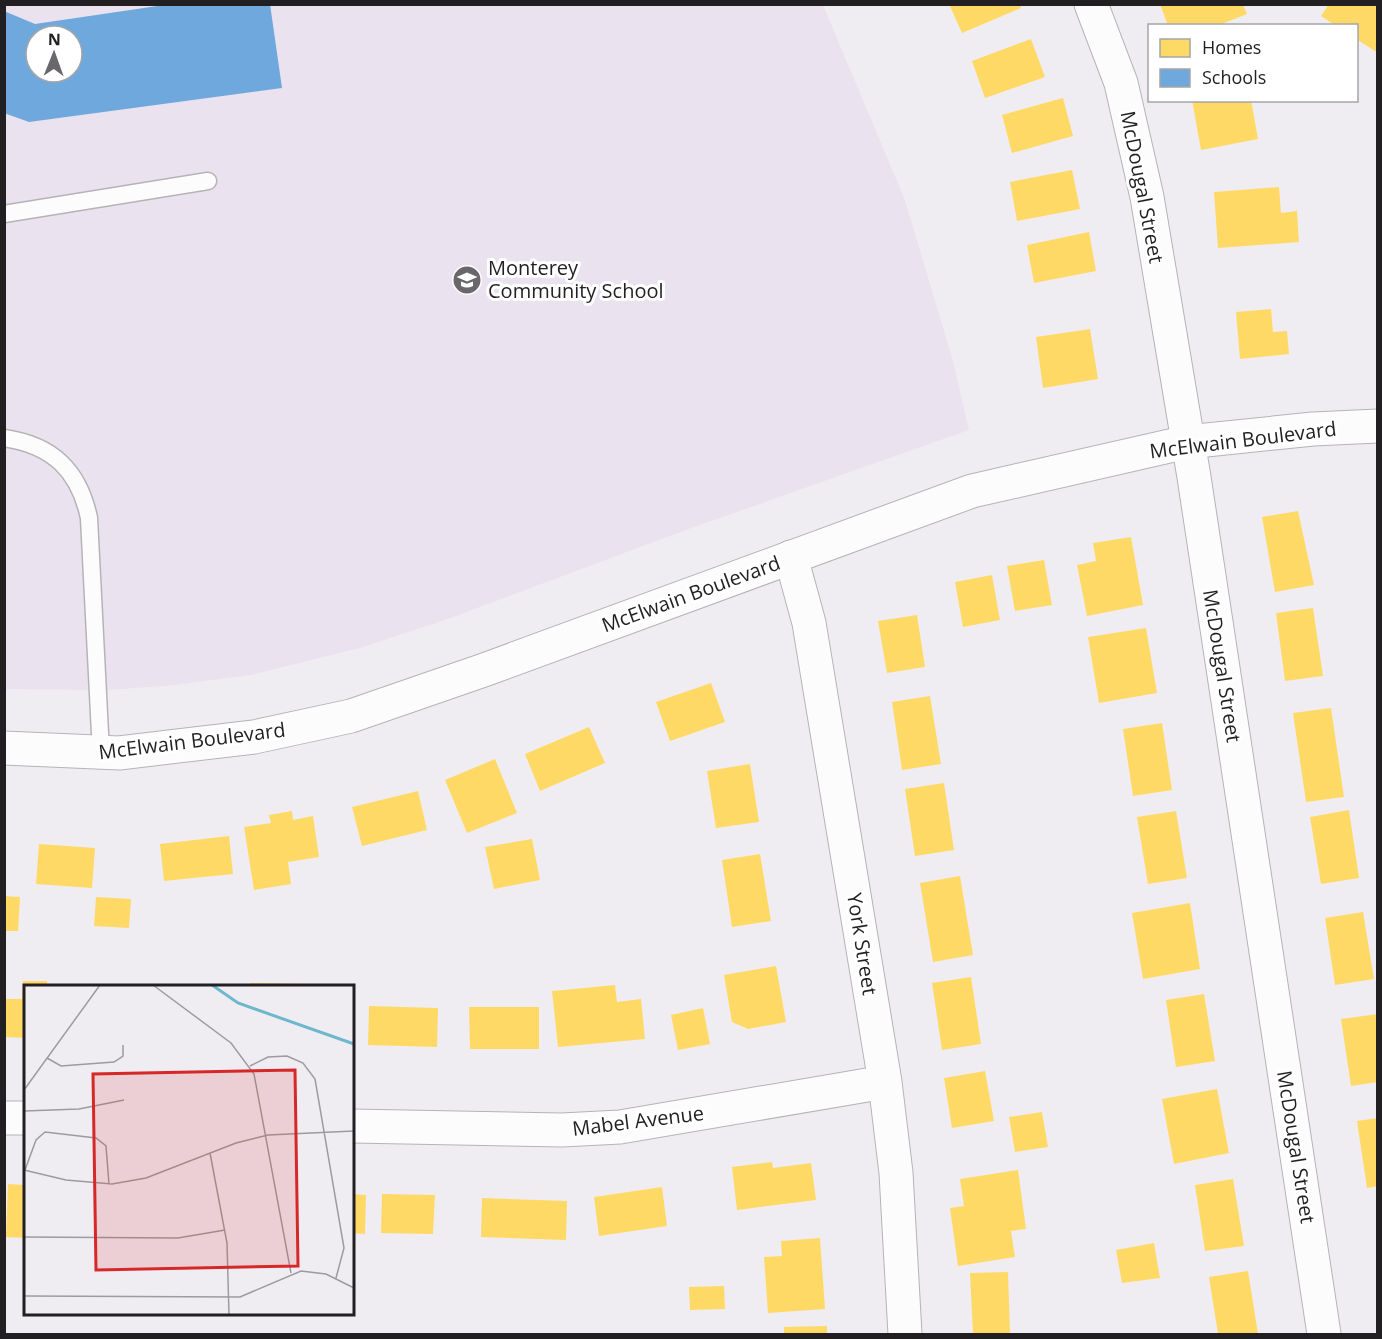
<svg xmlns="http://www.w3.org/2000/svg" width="1382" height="1339" font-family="'Open Sans',sans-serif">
<rect width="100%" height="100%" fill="#f0edf2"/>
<path fill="#eae2ee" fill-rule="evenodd" d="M5,5H823L905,200L953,361L969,430L683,531L445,620L360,648L251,675L174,685L110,690L5,689ZM36,36H72V72H36Z"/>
<path fill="#ffd966" d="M949,4H1020L1021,8L962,33Z
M1160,4H1243L1247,14L1224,23L1225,26H1168Z
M1329,4H1378V53L1356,39V26H1336L1321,16Z
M1031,39L1045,77L985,98L972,61Z
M1063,98L1073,136L1012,153L1002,115Z
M1192,100H1251L1258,139L1201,150Z
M1072,170L1080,209L1017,221L1010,182Z
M1279,187L1281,213L1297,211L1299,242L1218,248L1214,192Z
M1089,232L1096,271L1034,283L1027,245Z
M1271,309L1273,332L1287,331L1289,354L1240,359L1236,312Z
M1090,329L1098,379L1043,388L1036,337Z
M1298,511L1314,585L1275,592L1262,517Z
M1131,537L1143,605L1087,616L1077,565L1096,561L1093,543Z
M1044,560L1052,605L1015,611L1007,566Z
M992,575L1000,620L963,627L955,582Z
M1313,608L1323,676L1285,681L1276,613Z
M917,615L925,667L887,673L878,621Z
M1146,628L1157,693L1099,703L1088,637Z
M711,683L725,722L670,741L656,702Z
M930,696L941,764L902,770L892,702Z
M1331,708L1344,797L1306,802L1293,713Z
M1162,723L1172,790L1133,796L1123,729Z
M589,727L605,763L540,791L525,754Z
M495,759L517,813L467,833L445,780Z
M750,764L759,822L716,828L707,771Z
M944,783L954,850L915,856L905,789Z
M418,791L427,830L362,846L352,807Z
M1349,810L1359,878L1321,884L1310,817Z
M292,811L293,820L313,816L319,857L288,862L291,884L254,890L244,827L271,823L269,815Z
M1176,811L1187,878L1148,884L1137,817Z
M229,836L233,874L164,881L160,844Z
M532,839L540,880L494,889L485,847Z
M39,844L95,848L92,888L36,884Z
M760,854L771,921L732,927L722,860Z
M960,876L973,955L933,962L920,883Z
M4,896L20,897L18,931H4Z
M96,897L131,899L129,928L94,926Z
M1190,903L1200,969L1143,979L1132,913Z
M1363,912L1374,979L1335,985L1325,918Z
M776,966L786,1022L748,1029L732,1022L724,975Z
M971,977L981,1044L942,1050L932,983Z
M23,981H47V986H26V1038L4,1037V999H22Z
M250,983L308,984V986H250Z
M615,985L617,1002L641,999L645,1039L558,1047L552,991Z
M1204,994L1215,1061L1176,1067L1166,1000Z
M369,1006L438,1008L437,1047L368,1045Z
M469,1007H539V1049H470Z
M703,1008L710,1044L678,1050L671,1015Z
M1378,1014V1082L1351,1086L1341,1019Z
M985,1071L994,1121L952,1128L944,1078Z
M1217,1089L1229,1153L1174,1164L1162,1099Z
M1042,1112L1048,1147L1015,1152L1009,1117Z
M1378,1118V1186L1367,1188L1357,1121Z
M772,1162L773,1168L811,1163L816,1200L737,1210L732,1167Z
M1018,1170L1026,1229L1011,1231L1015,1257L958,1266L950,1208L964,1206L960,1179Z
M1233,1179L1244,1246L1205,1251L1195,1185Z
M8,1184L26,1185V1238L6,1237Z
M662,1187L667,1226L599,1236L594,1197Z
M352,1194L366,1195L365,1234L352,1233Z
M382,1194L435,1195L433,1234L381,1233Z
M482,1198L567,1201L566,1240L481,1237Z
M820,1238L825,1309L768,1313L764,1257L782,1256L781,1241Z
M1154,1243L1160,1278L1122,1283L1116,1250Z
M1248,1271L1258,1334H1218L1209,1277Z
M1008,1272L1010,1334H973L970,1273Z
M724,1286L725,1309L690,1310L689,1287Z
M827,1326V1334H784V1327Z"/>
<path fill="#6fa8dc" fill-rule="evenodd" d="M171,4H270L282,88L29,122L4,113V11L35,24ZM36,36H72V72H36Z"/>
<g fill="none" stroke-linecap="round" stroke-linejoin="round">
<g stroke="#b6b3b7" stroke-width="19">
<path id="lane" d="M4,214L208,181
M4,438C53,445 79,471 89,518L101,753"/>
</g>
<g stroke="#b6b3b7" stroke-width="35">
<path id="street" d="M1091,4L1121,83L1147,197L1194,477L1324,1334
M791,557L809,623L885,1082L896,1173L905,1334
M4,1118H26
M352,1126L562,1130L620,1127L885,1082"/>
</g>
<g stroke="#b6b3b7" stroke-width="35">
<path id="secondary" d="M4,748L119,753L254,737L351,716L484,670L972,491L1187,442L1313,429L1378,426"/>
</g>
<use href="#lane" stroke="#fdfcfd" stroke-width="16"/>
<use href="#street" stroke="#fdfcfd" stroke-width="33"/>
<use href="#secondary" stroke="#fdfcfd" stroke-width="33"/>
</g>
<defs>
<g id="school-disc" transform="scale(1.5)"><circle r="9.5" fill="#69676b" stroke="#fff"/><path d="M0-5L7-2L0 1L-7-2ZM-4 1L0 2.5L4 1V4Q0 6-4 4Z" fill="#fff"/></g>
</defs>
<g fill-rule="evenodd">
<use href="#school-disc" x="467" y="280"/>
</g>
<g text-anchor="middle" stroke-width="6" stroke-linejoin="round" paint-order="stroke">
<g font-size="20" fill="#211f22" stroke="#fff">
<text transform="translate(1142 187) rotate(79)" y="7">McDougal Street</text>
<text transform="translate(1243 440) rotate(-7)" y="7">McElwain Boulevard</text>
<text transform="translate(691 594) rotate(-20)" y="7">McElwain Boulevard</text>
<text transform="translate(1222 666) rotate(81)" y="7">McDougal Street</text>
<text transform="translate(192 741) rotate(-7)" y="7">McElwain Boulevard</text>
<text transform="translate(862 944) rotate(81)" y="7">York Street</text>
<text transform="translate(638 1121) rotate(-7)" y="7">Mabel Avenue</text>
<text transform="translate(1296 1147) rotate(81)" y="7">McDougal Street</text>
</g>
<g font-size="20" fill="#211f22" stroke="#fff" text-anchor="start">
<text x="488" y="275">Monterey<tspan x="488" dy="23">Community School</tspan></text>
</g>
</g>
<g transform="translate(24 985)">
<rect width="330" height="330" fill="#f0edf2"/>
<path fill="none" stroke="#6eb8cd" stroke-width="3" d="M188,0L214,18L330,59"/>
<path fill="none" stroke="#9d9b9f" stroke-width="1.5" d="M129,0L207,58L230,89L267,288M23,73L37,81L90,77L99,71V60M226,81L244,72L263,71L279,78L291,94L320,263L312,293M0,105L76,0M0,126L55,124L100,115M186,168L203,258L205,330M0,185L42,195L88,199L122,193L212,158L244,150L330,146M1,185L12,155L21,147L72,153L82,161L85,199M0,252L154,253L201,245M0,311L216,312L277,286L302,289L330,303"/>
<path fill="#d62828" fill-opacity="0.15" stroke="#d62828" stroke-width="3" d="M271,85L274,281L72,285L69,89Z"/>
<rect width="330" height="330" fill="none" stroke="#211f22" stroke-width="3"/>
</g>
<rect width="1382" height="1339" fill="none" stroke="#211f22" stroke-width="12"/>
<rect x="1148" y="24" width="210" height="78" fill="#ffffff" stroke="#a6a5a7" stroke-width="1.5"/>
<rect x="1160" y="39" width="30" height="18" fill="#ffd966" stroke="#a6a5a7" stroke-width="1.5"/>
<text x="1202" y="54" font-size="18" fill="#211f22">Homes</text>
<rect x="1160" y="69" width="30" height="18" fill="#6fa8dc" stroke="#a6a5a7" stroke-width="1.5"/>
<text x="1202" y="84" font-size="18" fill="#211f22">Schools</text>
<g transform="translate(54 54) rotate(1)"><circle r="28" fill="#ffffff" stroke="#a6a5a7" stroke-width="1.5"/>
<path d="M0-4.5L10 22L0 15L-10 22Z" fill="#69676b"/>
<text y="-9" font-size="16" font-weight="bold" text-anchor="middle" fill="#211f22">N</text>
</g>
</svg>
